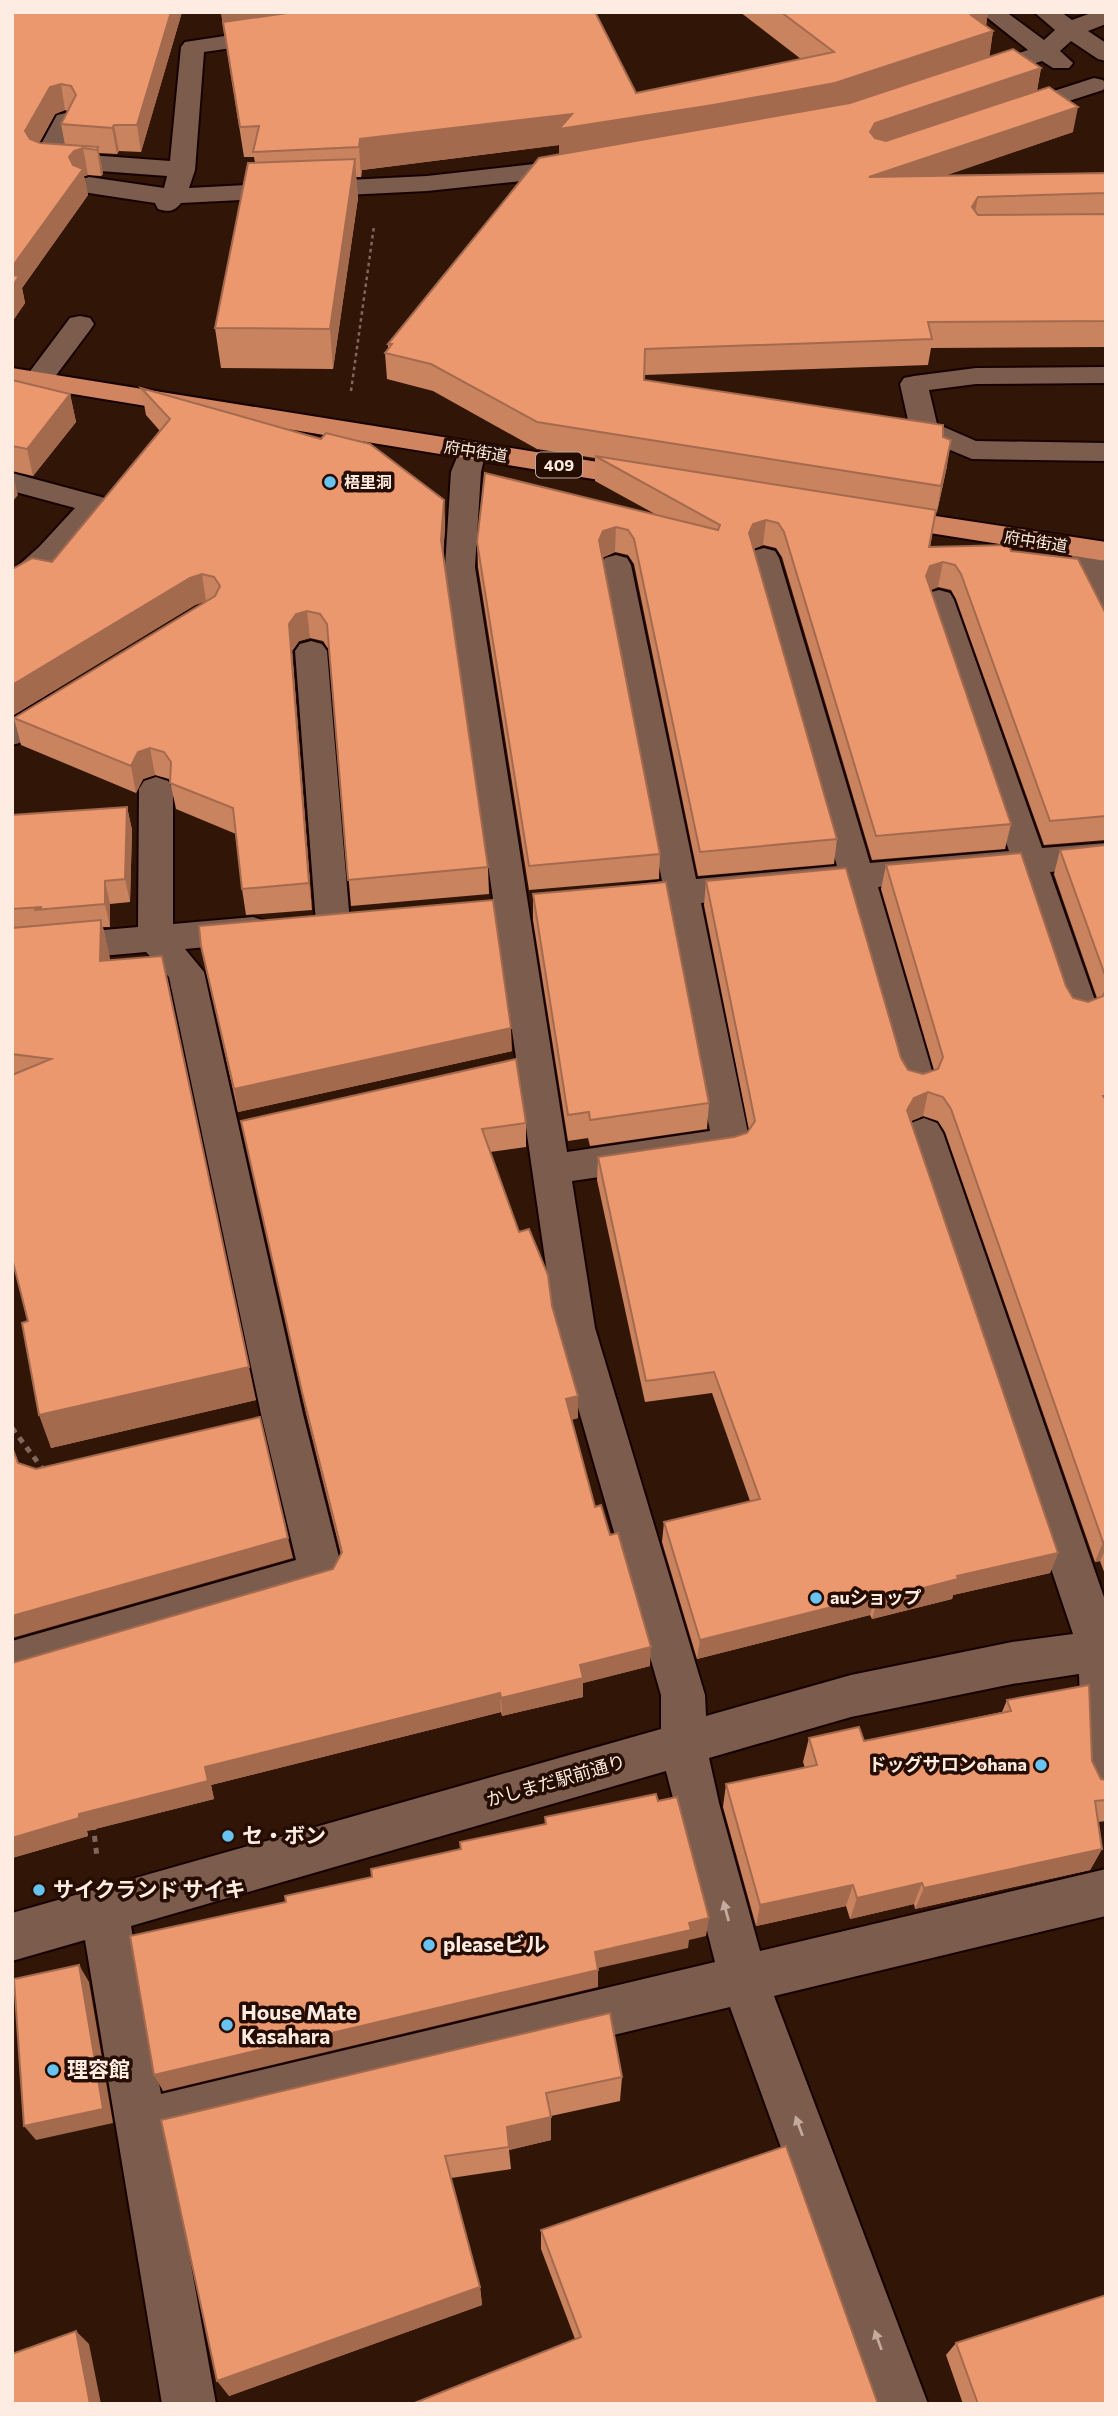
<svg xmlns="http://www.w3.org/2000/svg" width="1118" height="2416" font-family="Commissioner,'Noto Sans JP',sans-serif">
<rect width="100%" height="100%" fill="#311608"/>
<g fill="none" stroke-linecap="round" stroke-linejoin="round">
<g stroke="#170200" stroke-width="4">
<path id="minor" d="M980,12H1006L1044,40L1055,30L1034,12H1061L1072,20L1094,12H1106V24L1088,31L1106,43V61L1098,59L1071,41L1060,51L1073,63L1069,68H1053L1042,61L984,80L976,82L968,80L964,75L968,70L1028,50Z
M278,28L286,30L290,35L286,40L204,52L195,170L189,188L427,176L578,159L587,162L591,167L587,172L578,175L427,191L181,203C174,212 168,212 158,209L155,203L89,193L80,190L76,185L80,180L89,177L164,188L167,176L46,167L37,164L33,159L57,115L66,113L75,115L78,120L62,153L170,161L181,47L185,42Z
M1094,78L1103,80L1106,85L1103,90L1013,119L1004,117L1001,112L1004,107Z
M80,316L90,318L94,324L90,330L48,386L38,388L28,386L24,380L28,374L70,318Z
M1106,367V383L976,384L929,390L937,424L976,441L1106,443V461L972,459L914,435L910,429L900,384L904,378L914,376L976,368Z
M472,442L482,445L486,451L481,472L475,567L567,1152L710,1131L667,906L616,911L604,907L599,898L604,889L662,881L601,565L605,558L616,555L627,558L631,565L696,879L837,866L749,558L753,551L764,548L775,551L779,558L870,863L1009,851L924,600L928,593L939,590L950,593L954,600L1042,848L1106,843V867L1050,872L1098,1009L1093,1019L1080,1023L1067,1019L1062,1009L1017,875L878,887L935,1081L930,1091L917,1095L904,1091L899,1081L844,890L701,903L750,1143L744,1154L731,1158L572,1181L595,1328L705,1695L706,1716L851,1675L1012,1642L1073,1634L905,1133L911,1123L924,1118L937,1123L943,1133L1106,1603V1805L1090,1799L1083,1783L1079,1674L1012,1684L851,1717L709,1758L719,1803L760,1951L1106,1869V1916L774,1996L928,2404H874L730,2007L169,2142L216,2404H162L85,1940L12,1961V1913L661,1729V1695L555,1328L445,567L451,472L462,445ZM666,1771L715,1962L161,2094L131,1926Z
M12,473L105,498L110,504C94,528 38,591 12,598V571L39,547L75,508L12,491Z
M1084,540L1095,542L1106,566V616L1095,613L1091,606L1069,549L1073,542Z
M311,641L322,644L327,651L350,923L345,932L333,936L321,932L316,923L295,651L300,644Z
M62,692L73,695L78,703L73,711L23,742L12,745V719L51,695Z
M156,777L168,781L173,789V924L253,917L265,921L270,930L265,939L253,943L185,949L204,972L303,1414L343,1573L336,1587L321,1593L12,1683V1641L296,1560L261,1414L169,977L146,952L12,964V938L138,927L139,789L144,781Z"/>
</g>
<g stroke="#170200" stroke-width="4">
<path id="highway" d="M12,368L648,470L658,473L663,479L658,485L648,488L12,384Z
M883,508L1106,542V561L873,524L868,517L873,510Z"/>
</g>
<path stroke="#7f675b" stroke-width="2.5" stroke-dasharray="3.5 3.5" stroke-linecap="butt" d="M351,391L374,226"/>
<path stroke="#7f675b" stroke-width="5" stroke-dasharray="6 6" stroke-linecap="butt" d="M12,1428L45,1472
M93,1824L97,1857"/>
<use href="#minor" fill="#7c5c4c" fill-rule="evenodd"/>
<use href="#highway" fill="#d0845f" fill-rule="evenodd"/>
</g>
<path fill="#ca835f" fill-rule="evenodd" d="M12,12H182L141,152L119,151L117,154L99,153L103,174L101,176L88,175L84,176L88,195L22,288L25,303L12,322ZM65,110L68,111L61,124L65,145L39,143L55,114Z
M221,12H595L636,93L801,59L740,12H988L986,25L993,31L989,57L1041,68L1037,91L1073,132L946,175L1106,173V347L931,348L928,365L644,375V380L943,437L947,466L937,512H936L930,547L1011,551L1106,614V840L1044,845L956,599L951,590L938,587L931,590L1011,824L1005,849L872,860L782,557L776,548L763,545L753,549L837,839L834,864L698,876L634,564L628,555L615,552L602,558L660,854L659,879L529,890L478,567L477,542L655,514L595,481V458L537,449L433,391L387,379L385,353L388,349V344L559,154V145L362,170L361,177H356L358,198L333,369L221,368L215,328L255,163L254,157H244Z
M12,380L70,394L76,422L33,476L12,471Z
M141,388L444,500L445,527L443,555L488,867L489,894L351,906L329,650L323,641L310,638L299,641L292,651L312,910L246,915L242,889L236,834L176,809L170,781L169,779L155,775L143,779L136,793L21,745L14,718L206,601L195,605L12,716V569L52,562L160,431L146,415Z
M127,807L132,830L130,902L110,904V927H103L110,960L256,1400L51,1448L28,1321L13,1262H12V815Z
M1106,845V1577L1100,1561L1095,1562L945,1132L938,1121L923,1116L911,1121L1058,1553L1050,1573L953,1595L952,1599L872,1619L870,1615L697,1659L662,1542L664,1522L750,1501L712,1393L645,1402L597,1180L598,1157L734,1137L747,1133L749,1130L704,905L706,881L901,1058L908,1070L923,1074L934,1070L881,889L886,865L1066,986L1073,998L1088,1002L1097,998L1054,874L1060,850Z
M533,894L709,1103L707,1129L590,1146L588,1138L568,1141L533,920Z
M201,946L512,1051L238,1112Z
M241,1121L526,1123V1147L490,1152L519,1232L552,1306L578,1418L571,1420L595,1507L650,1666L583,1683V1697L502,1716L501,1712L211,1785L214,1799L87,1831L88,1836L12,1858L333,1569L341,1554L306,1413Z
M1007,1700L1092,1761L1101,1779L1106,1780V1821L1098,1822L1102,1849L1090,1870L915,1909L914,1904L850,1919L846,1906L756,1926L723,1807L726,1784L805,1768L803,1762L809,1738L864,1741L1002,1712Z
M622,2077L620,2101L551,2116V2140L509,2150L511,2169L451,2178L480,2287L482,2305L229,2396L161,2120Z
M541,2230L878,2404L575,2339L541,2249Z
M956,2343L1106,2404H963L946,2355Z"/>
<path fill="#a46a4e" d="M171,12H182L141,152L137,125Z
M221,12H297L224,33Z
M980,12H988L985,34L993,31L989,60L832,112L559,159V145L362,170L361,177L359,147L360,139L572,114V127Z
M1041,68L1036,94L867,158L870,132L875,123Z
M61,84L65,110L55,114L31,158L25,131L50,87Z
M1078,107L1073,132L866,203L869,177Z
M114,125L119,151L117,154L112,128Z
M98,147L103,174L101,176L97,150Z
M83,148L88,175L84,176L88,195L22,288L25,303L12,322V267L69,157L74,151Z
M355,159L358,198L333,369L330,329Z
M978,197L973,223L972,207Z
M70,394L76,422L33,476L27,449Z
M951,440L947,466L937,512L941,486Z
M12,472L18,495L12,502Z
M444,500L445,527L442,567L441,540Z
M766,520L763,545L751,550L749,533L753,524Z
M616,527L615,552L603,557L598,565L599,540L603,531Z
M943,562L938,587L926,592V576L930,566Z
M202,574L206,601L195,605L12,716V685L190,578Z
M307,611L310,638L299,641L292,651L312,910L309,883L289,624L296,614Z
M150,748L155,775L143,779L136,793L131,766L138,752Z
M127,807L132,830L130,902L125,879Z
M105,881L110,904V927L105,904Z
M101,920L110,958V998L100,961Z
M162,956L256,1400L51,1448L39,1415Z
M511,1028L512,1051L238,1112L234,1089Z
M928,1092L923,1116L909,1122L907,1110L914,1098Z
M578,1396V1418L566,1421V1399Z
M288,1538L293,1558L12,1638V1616Z
M1103,1542H1106V1548L1100,1561L1095,1562Z
M1058,1553L1050,1573L953,1595L952,1599L872,1619L877,1600L957,1576Z
M876,1596L870,1615L697,1659L700,1640Z
M651,1647L650,1666L583,1683V1697L502,1716L501,1698L580,1665Z
M500,1693L501,1712L211,1785L214,1799L87,1831L88,1836L12,1858V1838L205,1767Z
M1102,1849L1090,1870L915,1909L924,1888Z
M922,1883L914,1904L850,1919L857,1898Z
M853,1885L846,1906L756,1926L760,1905Z
M709,1918L706,1936L689,1940L688,1948L594,1969L595,1952L689,1923Z
M79,1965L89,1982L113,2123L36,2140L24,2126Z
M598,1970V1987L163,2091L154,2075Z
M551,2117V2140L509,2150L507,2127Z
M480,2287L482,2305L229,2396L217,2381Z
M76,2331L89,2344L101,2404H90Z"/>
<path fill="#eb986f" stroke="#a46a4e" stroke-width="2" d="M12,12H171L137,125H114L112,128L61,124L76,95L71,86L61,84L50,87L25,131L30,139L40,143L98,147L97,150L83,148L74,151L69,157L73,165L83,169L12,267Z
M294,12H595L636,93L834,52L781,12H980L971,15L993,31L835,83L713,105L559,129L572,114L360,139L359,147L253,152L259,126L240,127L223,22Z
M1013,49L1041,68L875,123L870,132L875,138L886,141L1049,87L1078,107L869,177L1106,173V193L978,197L972,207L978,215L1106,214V321L928,322L932,339L645,349L644,380L943,425V437L951,440L941,486L537,422L431,364L385,353L392,344H388L539,158L850,103Z
M355,159L330,329L215,328L248,163Z
M12,275L19,276L12,287Z
M12,380L70,394L27,449L12,446Z
M141,388L321,439L326,433L370,444L444,500L441,540L488,867L348,880L327,624L320,614L307,611L296,614L289,624L309,883L242,889L233,808L170,783L171,762L164,752L150,748L138,752L131,766L14,718L215,596L220,586L214,577L202,574L190,578L12,685V569L32,558L52,562L170,419Z
M595,456L936,510L929,547L1009,545L1011,551L1078,559L1106,614V816L1050,821L961,574L955,565L943,562L930,566L926,576L1011,824L876,836L784,532L778,523L766,520L753,524L749,533L837,839L700,852L634,539L628,530L616,527L603,531L599,540L660,854L529,866L477,542L485,473L718,530L720,525Z
M127,807L125,879L105,881V904L34,910L42,907L12,909V815Z
M1106,845V978L1060,850Z
M1021,853L1066,986L1073,998L1088,1002L1103,996L1106,989V1095L1103,1096L1106,1100V1542H1103L951,1109L943,1097L928,1092L914,1098L907,1110L1058,1553L957,1576L958,1579L877,1600L876,1596L700,1640L664,1522L760,1499L714,1372L646,1381L598,1157L734,1137L747,1133L755,1121L706,881L846,868L901,1058L908,1070L923,1074L938,1069L943,1057L886,865Z
M666,882L709,1103L590,1120L589,1112L568,1115L533,894Z
M493,900L511,1028L234,1089L201,946L199,926Z
M101,920L100,961L162,956L249,1367L39,1415L22,1323L28,1321L12,1258V1075L51,1059L12,1054V928Z
M516,1059L526,1123L482,1129L519,1232L529,1229L548,1275L552,1306L578,1396L566,1399L595,1507L601,1505L610,1535L618,1533L651,1647L580,1665L583,1678L501,1698L500,1693L205,1767L208,1781L79,1814V1818L12,1838V1663L333,1569L342,1552L302,1392L241,1121Z
M260,1417L288,1538L12,1616V1447L18,1463L36,1469Z
M1089,1685L1092,1761L1101,1779L1106,1780V1800L1095,1801L1102,1849L924,1888L922,1883L857,1898L853,1885L760,1905L726,1784L817,1765L809,1738L859,1727L864,1741L1011,1711L1007,1700Z
M656,1794L658,1801L677,1797L709,1918L689,1923L691,1930L595,1952L598,1970L154,2075L130,1936L286,1902L285,1896L372,1877L371,1869L461,1849L460,1842L546,1824L545,1817Z
M79,1965L103,2109L24,2126L14,1979Z
M610,2013L622,2077L546,2093L551,2117L507,2127L509,2147L445,2156L480,2287L217,2381L161,2120Z
M786,2146L878,2404H412L581,2337L541,2230Z
M1106,2295V2404H978L956,2343Z
M76,2331L90,2404H12V2354Z"/>
<defs><path id="oneway-solid" d="M-6-.8H1V-3.2L6.5 0L1 3.2V.8H-6Z" transform="scale(1.75)"/></defs>
<g fill="#c4ab9e">
<use href="#oneway-solid" transform="translate(726 1911) rotate(-105)"/>
<use href="#oneway-solid" transform="translate(799 2126) rotate(-110)"/>
<use href="#oneway-solid" transform="translate(878 2340) rotate(-110)"/>
</g>
<g fill="#69c3f1" stroke="#260d02" stroke-width="2.5">
<circle cx="330" cy="482" r="7"/>
<circle cx="816" cy="1598" r="7"/>
<circle cx="1041" cy="1765" r="7"/>
<circle cx="228" cy="1836" r="7"/>
<circle cx="39" cy="1890" r="7"/>
<circle cx="429" cy="1945" r="7"/>
<circle cx="227" cy="2025" r="7"/>
<circle cx="53" cy="2070" r="7"/>
</g>
<g text-anchor="middle" stroke-width="7" stroke-linejoin="round" paint-order="stroke">
<g font-size="16" fill="#feebe2" stroke="#260d02">
<text transform="translate(476 451) rotate(9)" y="6">府中街道</text>
<text transform="translate(1036 541) rotate(9)" y="6">府中街道</text>
</g>
<rect fill="#260d02" stroke="#bda89f" stroke-width="2" x="536" y="452.5" width="46" height="25" rx="5"/>
<g font-size="16" font-weight="bold" fill="#feebe2">
<text x="559" y="471">409</text>
</g>
<g font-size="16" font-weight="bold" fill="#feebe2" stroke="#260d02" text-anchor="start">
<text x="344" y="488">梧里洞</text>
</g>
<g font-size="18" font-weight="bold" fill="#feebe2" stroke="#260d02" text-anchor="start">
<text x="830" y="1604">auショップ</text>
<text x="1027" y="1771" text-anchor="end">ドッグサロンohana</text>
</g>
<g font-size="18" fill="#feebe2" stroke="#260d02">
<text transform="translate(556 1781) rotate(-16)" y="6">かしまだ駅前通り</text>
</g>
<g font-size="21" font-weight="bold" fill="#feebe2" stroke="#260d02" text-anchor="start">
<text x="242" y="1843">セ・ボン</text>
<text x="53" y="1897">サイクランド サイキ</text>
<text x="443" y="1952">pleaseビル</text>
<text x="241" y="2020">House Mate<tspan x="241" dy="24">Kasahara</tspan></text>
<text x="67" y="2077">理容館</text>
</g>
</g>
<rect width="1118" height="2416" fill="none" stroke="#feebe2" stroke-width="28"/>
</svg>
